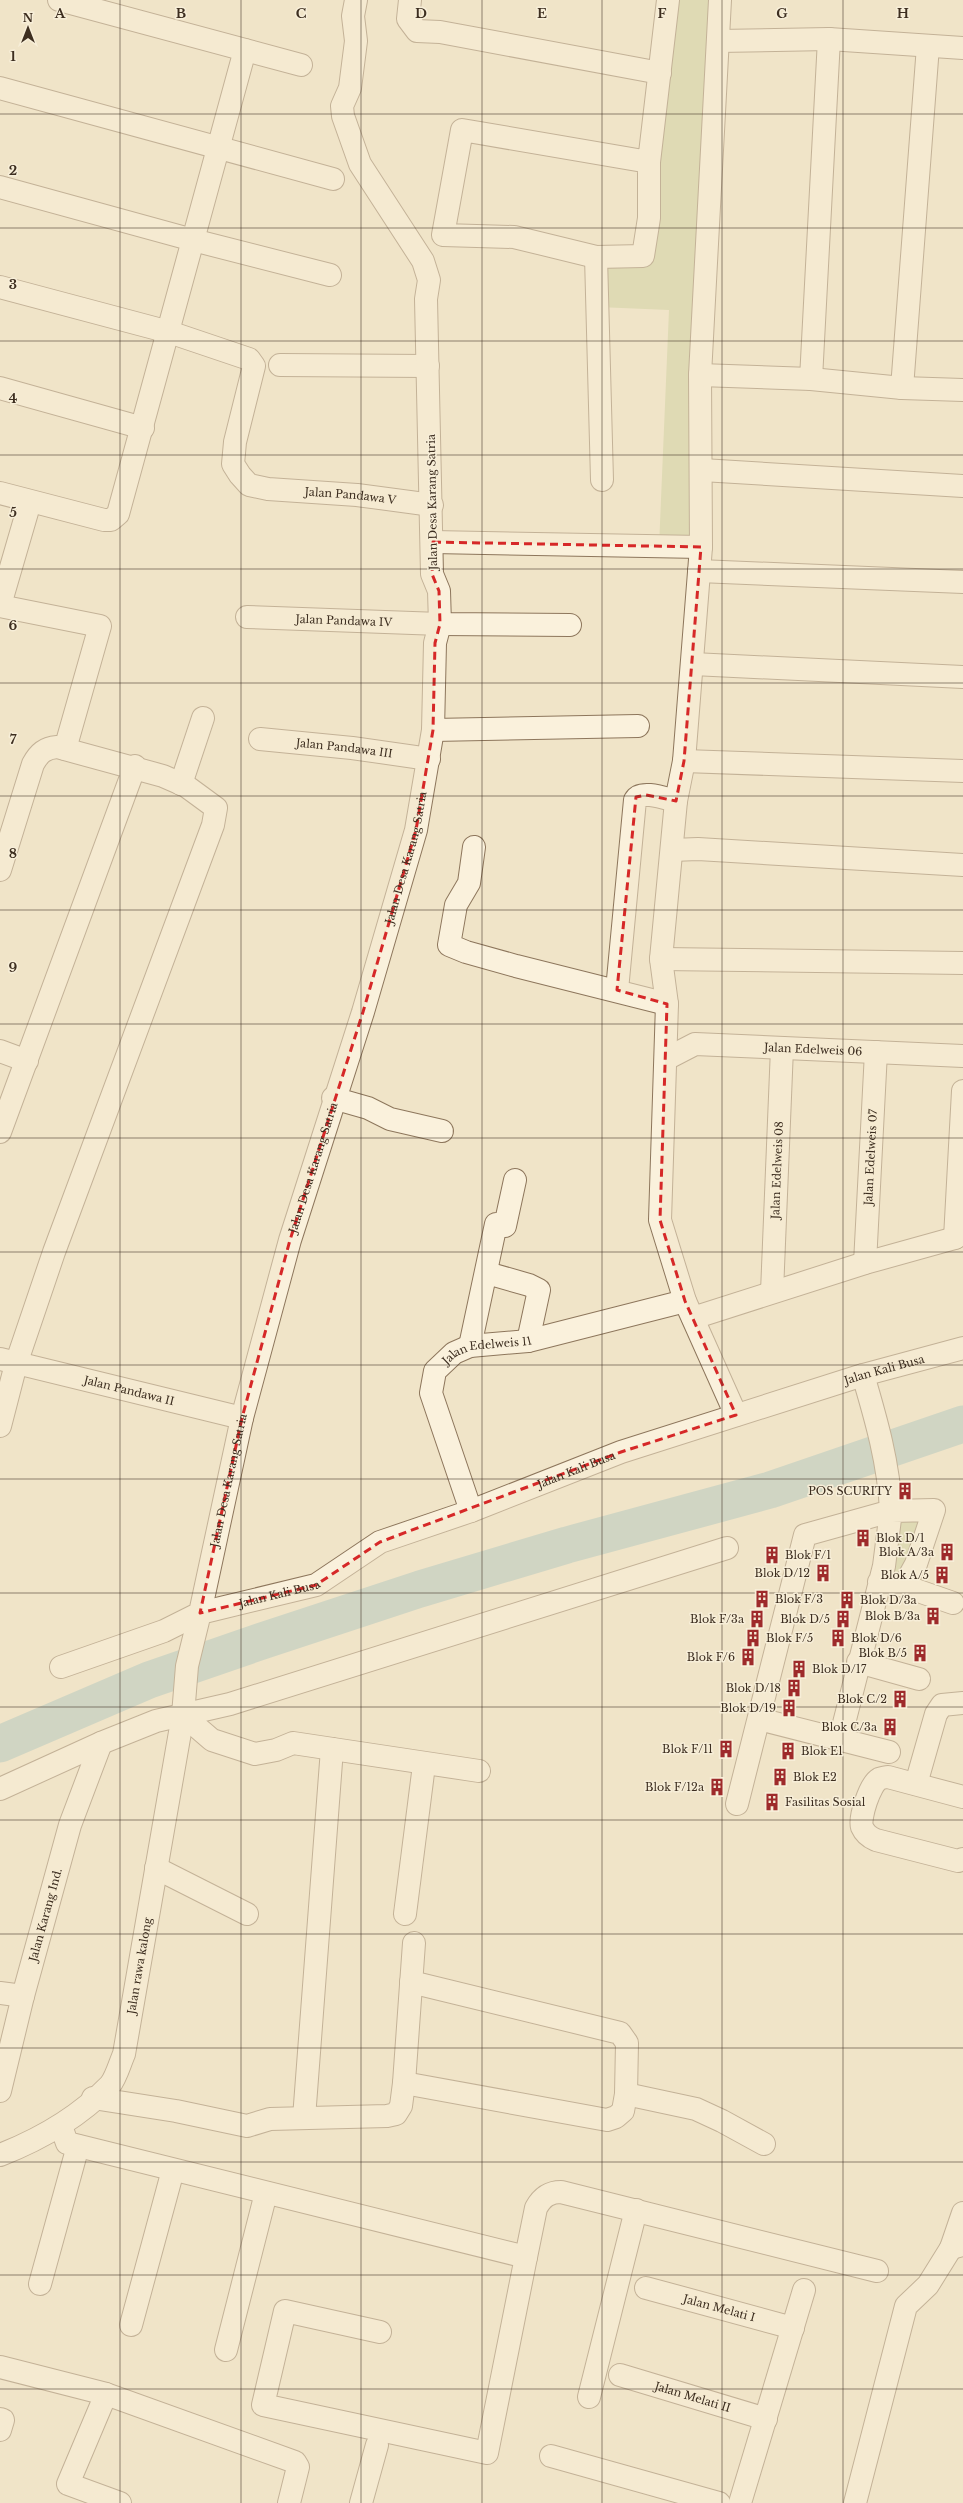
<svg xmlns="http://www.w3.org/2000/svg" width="963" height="2503" font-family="'Libre Baskerville',serif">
<rect width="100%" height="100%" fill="#f0e4c8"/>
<path fill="#c9cf9b" d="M668,0H720L701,547H659L669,310L598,307L596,257L643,256Z
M934,1510L904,1586L884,1566L891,1511Z"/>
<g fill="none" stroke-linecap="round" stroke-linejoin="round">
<path stroke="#a9c4bc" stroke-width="37" d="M0,1744L149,1680L262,1641L420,1589L567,1545L770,1490L963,1424"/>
<g stroke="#8d765c" stroke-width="24">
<g id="minor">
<path d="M59,0L301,65"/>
<path d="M410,0L408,19L417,31L440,32L660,73"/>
<path d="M720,0L700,375L701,547L684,761L676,801L661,959L667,1004L660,1220L685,1301L736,1415"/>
<path d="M718,41L829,39L963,48"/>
<path d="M0,88L333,179"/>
<path d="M649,162L462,130L443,235L514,237L596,257L643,256L649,218V162L668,0"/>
<path d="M0,187L193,240L330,275"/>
<path d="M596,257L602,480"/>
<path id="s1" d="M0,287L169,332L249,359L254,366L235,442L233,464L240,475L249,485L268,489L357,495L432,505"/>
<path d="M280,365L428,366"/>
<path d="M700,375L811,379L902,388L963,390"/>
<path d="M811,379L829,39"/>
<path d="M0,388L143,428"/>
<path d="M902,388L928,46"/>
<path d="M702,470L963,486"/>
<path d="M0,493L104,520H111L118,514L245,50"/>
<path d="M433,542L701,547"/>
<path d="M699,571L963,582"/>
<path d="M0,605L30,502"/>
<path d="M0,606L100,626L65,749"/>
<path id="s2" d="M247,617L440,624L570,625"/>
<path d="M693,664L963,677"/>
<path d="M433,730L638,726"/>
<path id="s3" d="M260,739L352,748L429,759"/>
<path d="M684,761L963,771"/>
<path d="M181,784L203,718"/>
<path d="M474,847L469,883L456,905L449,945L466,952L516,966L667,1004"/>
<path d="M672,850L698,849L963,865"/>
<path d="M0,870L33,764C39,753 45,748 57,747L163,776L186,786L216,808L213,825L54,1252L16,1364L0,1426"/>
<path d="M661,959L963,963"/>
<path d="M617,990L635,800C641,789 667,799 676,801"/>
<path d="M0,1051L27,1061"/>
<path id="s4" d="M666,1059L695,1044L963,1056"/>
<path d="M333,1098L368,1108L390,1119L442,1131"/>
<path d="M0,1132L135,766"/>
<path d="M955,1238L963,1091"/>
<path id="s5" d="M865,1263L876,1052"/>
<path d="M487,1273L529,1285L539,1290L528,1341"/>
<path id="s6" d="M772,1292L782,1048"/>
<path d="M693,1318L865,1263L955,1238L963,1232"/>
<path d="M470,1346L496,1224L505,1226L515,1180"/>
<path id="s7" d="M0,1359L242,1418"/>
<path id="s8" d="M471,1511L431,1393L435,1371L454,1353L470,1346L528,1341L685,1301"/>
<path d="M904,1586L953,1603"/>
<path d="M858,1662L919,1679"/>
<path id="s9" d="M61,1667L164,1631L200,1613L242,1418L290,1240L363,1012L416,830L433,730L435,643L440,624L439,591L432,574L426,299L429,280L423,261L360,164L343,116L342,106L350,88L356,41L353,16L356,0"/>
<path d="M183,1715L212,1740L255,1754L276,1750L293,1743L479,1771"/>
<path d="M759,1719L889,1752"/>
<path d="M840,1739L884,1566L891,1511L934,1510L916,1564L904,1586L879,1582"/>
<path d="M916,1784L936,1714L942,1705L963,1703"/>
<path d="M0,1789L101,1743L156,1721L230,1704L727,1548"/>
<path d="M963,1797L888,1777C885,1777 882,1778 879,1779C870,1784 859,1818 862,1827C865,1834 869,1837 876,1840L958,1861L963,1859"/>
<path d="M737,1804L805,1535L891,1511C889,1464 876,1419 863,1375"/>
<path d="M156,1868L247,1914"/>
<path d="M405,1914L424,1765"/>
<path d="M0,1993L23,1996"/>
<path d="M404,2083L607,2120L616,2117L623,2111L626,2094L627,2043L620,2033L411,1982"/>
<path id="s10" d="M0,2091L23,1996L70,1825L101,1743"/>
<path d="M626,2094L696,2109L722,2121L764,2144"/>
<path d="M93,2098L176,2111L247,2126L270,2119L387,2116L396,2114L401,2106L404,2083L414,1943"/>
<path d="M304,2118L332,1749"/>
<path d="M61,2126L67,2143L526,2257L487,2453L263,2405L285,2311L380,2332"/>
<path d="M963,2213L951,2248L963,2245"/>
<path d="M526,2257L536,2208C542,2197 549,2192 561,2192L877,2271"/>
<path d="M40,2284L78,2146"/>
<path id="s11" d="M646,2288L793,2328"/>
<path d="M131,2325L173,2170"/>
<path d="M226,2350L266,2193"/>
<path d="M0,2367L106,2394L295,2462L298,2467L289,2503"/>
<path id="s12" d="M620,2375L766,2419"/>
<path d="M106,2394L68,2484L120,2503"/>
<path d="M589,2397L636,2210"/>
<path d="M0,2419L3,2420L0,2430"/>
<path d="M551,2456L719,2503"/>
<path d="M361,2503L377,2445"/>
<path d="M740,2503L804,2290"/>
<path d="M855,2503L906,2306L928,2285L951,2248"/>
</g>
</g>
<g stroke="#8d765c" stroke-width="24">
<g id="tertiary">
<path id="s13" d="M0,2155C41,2139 79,2117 110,2085C116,2078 120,2063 124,2054L183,1715L187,1666L200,1613L316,1585L380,1542L471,1511L621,1452L863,1375L963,1348"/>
</g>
</g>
<use href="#minor" stroke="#faf1dc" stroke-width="22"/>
<use href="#tertiary" stroke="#faf1dc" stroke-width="22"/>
</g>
<path d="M0 0H963V2503H0ZM433,542L701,547L684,761L676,801L646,795L636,797L617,990L667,1004L660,1220L685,1301L736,1415L621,1452L380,1542L316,1585L200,1613L242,1418L290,1240L363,1012L416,830L433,730L435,643L440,624L439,591L432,574Z" fill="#f0e4c8" fill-opacity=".55" fill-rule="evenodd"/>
<path fill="none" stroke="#d62828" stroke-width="3" stroke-dasharray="8 5" stroke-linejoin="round" d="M433,542L701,547L684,761L676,801L646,795L636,797L617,990L667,1004L660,1220L685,1301L736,1415L621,1452L380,1542L316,1585L200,1613L242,1418L290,1240L363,1012L416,830L433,730L435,643L440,624L439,591L432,574Z"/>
<path fill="none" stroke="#3d2e20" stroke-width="1" stroke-opacity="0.55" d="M120,0V2503M241,0V2503M361,0V2503M482,0V2503M602,0V2503M722,0V2503M843,0V2503M0,114H963M0,228H963M0,341H963M0,455H963M0,569H963M0,683H963M0,796H963M0,910H963M0,1024H963M0,1138H963M0,1252H963M0,1365H963M0,1479H963M0,1593H963M0,1707H963M0,1820H963M0,1934H963M0,2048H963M0,2162H963M0,2275H963M0,2389H963"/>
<defs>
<g id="building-bare" transform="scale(1.38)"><path d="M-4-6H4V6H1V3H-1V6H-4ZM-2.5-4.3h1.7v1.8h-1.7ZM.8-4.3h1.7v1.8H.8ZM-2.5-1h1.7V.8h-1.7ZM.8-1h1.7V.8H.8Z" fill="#9e2a2b" stroke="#f7eed8" stroke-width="2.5" paint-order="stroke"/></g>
</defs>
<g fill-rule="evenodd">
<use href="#building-bare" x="905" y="1491"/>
<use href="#building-bare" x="863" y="1538"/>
<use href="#building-bare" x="947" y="1552"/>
<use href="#building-bare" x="772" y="1555"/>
<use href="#building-bare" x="823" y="1573"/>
<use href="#building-bare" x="942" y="1575"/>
<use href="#building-bare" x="762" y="1599"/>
<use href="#building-bare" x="847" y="1600"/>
<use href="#building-bare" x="933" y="1616"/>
<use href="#building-bare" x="757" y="1619"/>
<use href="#building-bare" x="843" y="1619"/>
<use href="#building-bare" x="753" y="1638"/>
<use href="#building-bare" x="838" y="1638"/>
<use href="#building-bare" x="920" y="1653"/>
<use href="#building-bare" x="748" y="1657"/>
<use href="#building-bare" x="799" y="1669"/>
<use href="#building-bare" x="794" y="1688"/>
<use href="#building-bare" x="900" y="1699"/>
<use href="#building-bare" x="789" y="1708"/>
<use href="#building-bare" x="890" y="1727"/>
<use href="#building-bare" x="726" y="1749"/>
<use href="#building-bare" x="788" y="1751"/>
<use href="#building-bare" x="780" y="1777"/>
<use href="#building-bare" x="717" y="1787"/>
<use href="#building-bare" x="772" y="1802"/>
</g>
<g text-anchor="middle" stroke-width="3" stroke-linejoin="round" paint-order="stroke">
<g font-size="11" fill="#3d2e20" stroke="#f7eed8">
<text dy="4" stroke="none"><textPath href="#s1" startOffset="497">Jalan Pandawa V</textPath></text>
<text transform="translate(432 502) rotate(-91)" y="4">Jalan Desa Karang Satria</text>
<text dy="4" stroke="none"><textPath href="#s2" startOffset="97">Jalan Pandawa IV</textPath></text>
<text dy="4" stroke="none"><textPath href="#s3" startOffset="85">Jalan Pandawa III</textPath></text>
<text dy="4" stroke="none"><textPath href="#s9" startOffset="933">Jalan Desa Karang Satria</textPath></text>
<text dy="4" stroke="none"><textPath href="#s4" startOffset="151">Jalan Edelweis 06</textPath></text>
<text dy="4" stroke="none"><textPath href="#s5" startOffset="106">Jalan Edelweis 07</textPath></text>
<text dy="4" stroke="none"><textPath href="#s9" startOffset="609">Jalan Desa Karang Satria</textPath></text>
<text dy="4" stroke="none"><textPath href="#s6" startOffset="122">Jalan Edelweis 08</textPath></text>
<text dy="4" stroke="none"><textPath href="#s8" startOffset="206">Jalan Edelweis 11</textPath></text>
<text dy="4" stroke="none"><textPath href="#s13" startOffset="1343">Jalan Kali Busa</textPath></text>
<text dy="4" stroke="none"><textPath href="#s7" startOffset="133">Jalan Pandawa II</textPath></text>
<text dy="4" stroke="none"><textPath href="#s13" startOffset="1019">Jalan Kali Busa</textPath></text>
<text dy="4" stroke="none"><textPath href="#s9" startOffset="285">Jalan Desa Karang Satria</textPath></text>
<text dy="4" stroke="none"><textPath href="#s13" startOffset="695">Jalan Kali Busa</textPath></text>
<text dy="4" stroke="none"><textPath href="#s10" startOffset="182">Jalan Karang Ind.</textPath></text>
<text dy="4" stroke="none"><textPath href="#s13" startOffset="255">Jalan rawa kalong</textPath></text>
<text dy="4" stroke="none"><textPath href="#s11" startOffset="76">Jalan Melati I</textPath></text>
<text dy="4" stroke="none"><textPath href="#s12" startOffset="76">Jalan Melati II</textPath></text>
</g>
<g font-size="11" fill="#3d2e20" stroke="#f7eed8" text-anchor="end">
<text x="892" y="1495">POS SCURITY</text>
<text x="876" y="1542" text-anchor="start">Blok D/1</text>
<text x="934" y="1556">Blok A/3a</text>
<text x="785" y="1559" text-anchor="start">Blok F/1</text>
<text x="810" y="1577">Blok D/12</text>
<text x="929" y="1579">Blok A/5</text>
<text x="775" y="1603" text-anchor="start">Blok F/3</text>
<text x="860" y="1604" text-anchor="start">Blok D/3a</text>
<text x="920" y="1620">Blok B/3a</text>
<text x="744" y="1623">Blok F/3a</text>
<text x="830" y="1623">Blok D/5</text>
<text x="766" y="1642" text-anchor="start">Blok F/5</text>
<text x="851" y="1642" text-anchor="start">Blok D/6</text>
<text x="907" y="1657">Blok B/5</text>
<text x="735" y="1661">Blok F/6</text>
<text x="812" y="1673" text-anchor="start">Blok D/17</text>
<text x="781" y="1692">Blok D/18</text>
<text x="887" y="1703">Blok C/2</text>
<text x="776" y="1712">Blok D/19</text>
<text x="877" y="1731">Blok C/3a</text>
<text x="713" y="1753">Blok F/11</text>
<text x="801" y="1755" text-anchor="start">Blok E1</text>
<text x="793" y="1781" text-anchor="start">Blok E2</text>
<text x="704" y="1791">Blok F/12a</text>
<text x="785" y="1806" text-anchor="start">Fasilitas Sosial</text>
</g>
</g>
<g font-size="13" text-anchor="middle" font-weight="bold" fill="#3d2e20" stroke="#f7eed8" stroke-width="3" stroke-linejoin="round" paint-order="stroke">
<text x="60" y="18">A</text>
<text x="181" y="18">B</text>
<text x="301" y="18">C</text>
<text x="421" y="18">D</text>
<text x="542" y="18">E</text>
<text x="662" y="18">F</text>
<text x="782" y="18">G</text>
<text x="903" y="18">H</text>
<text x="13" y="61">1</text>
<text x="13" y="175">2</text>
<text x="13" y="289">3</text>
<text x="13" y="403">4</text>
<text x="13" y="517">5</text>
<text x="13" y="630">6</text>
<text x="13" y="744">7</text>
<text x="13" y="858">8</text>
<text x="13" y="972">9</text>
</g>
<g transform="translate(28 28)" stroke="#f7eed8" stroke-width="3" paint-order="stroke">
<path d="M0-3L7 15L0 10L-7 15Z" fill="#3d2e20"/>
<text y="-6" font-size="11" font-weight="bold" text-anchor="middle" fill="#3d2e20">N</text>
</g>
</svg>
